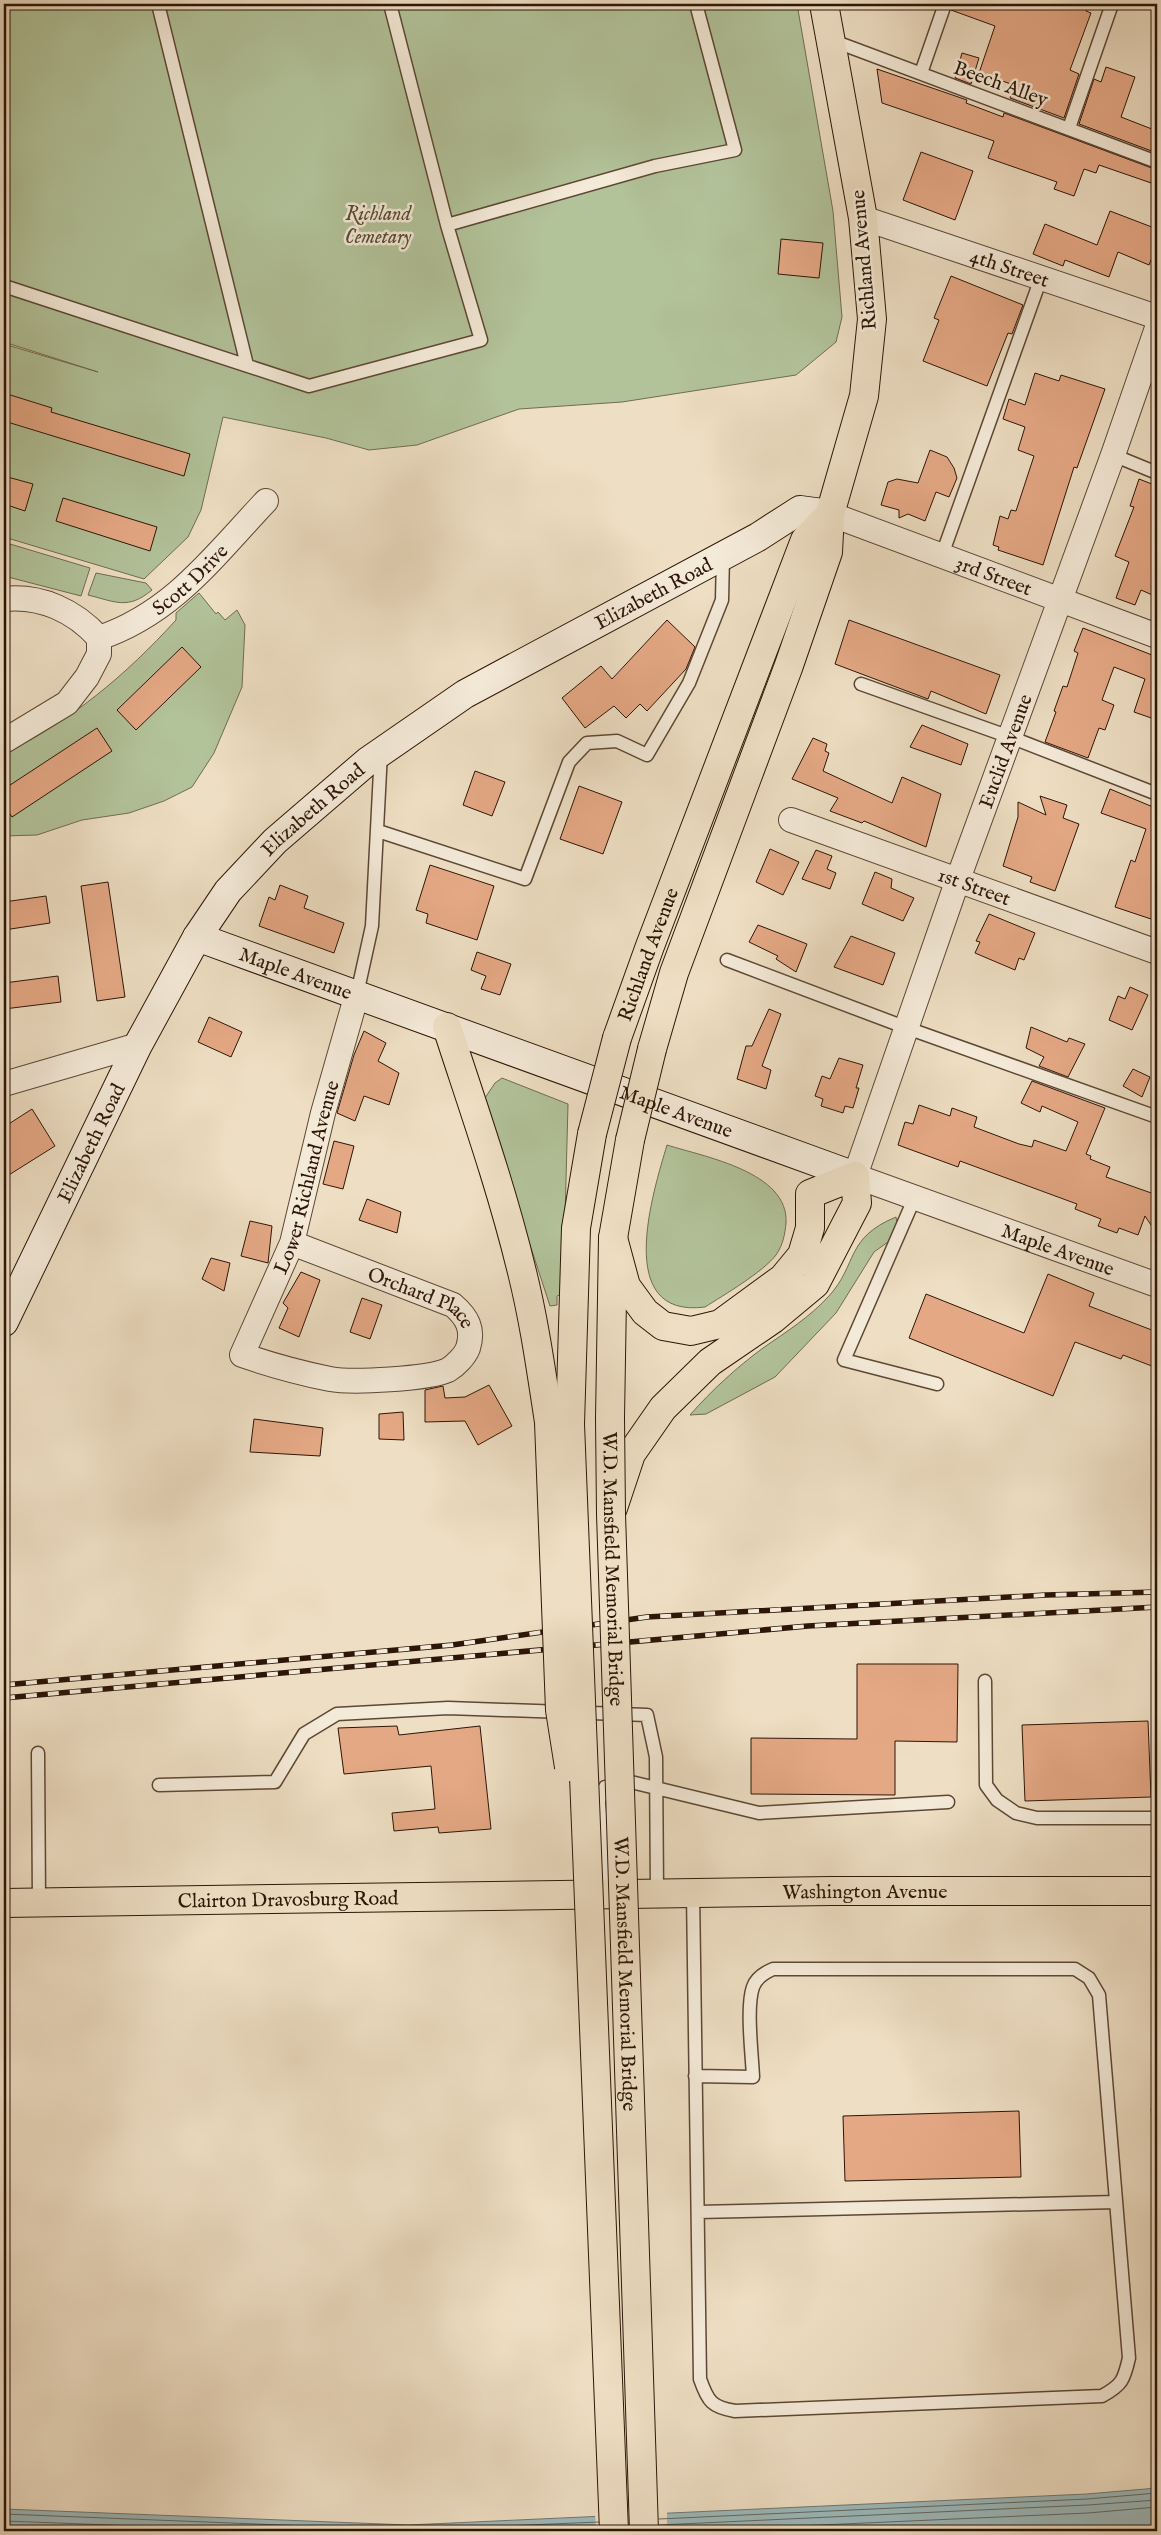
<svg xmlns="http://www.w3.org/2000/svg" width="1161" height="2535" font-family="'IM FELL English',serif">
<rect width="100%" height="100%" fill="#eedec3"/>
<filter id="stains"><feTurbulence type="fractalNoise" baseFrequency=".004" numOctaves="4"/><feColorMatrix values="0 0 0 0 .2 0 0 0 0 .09 0 0 0 0 .02 0 0 0 .5 -.17"/></filter>
<radialGradient id="worn" r=".72"><stop offset=".6" stop-color="#630" stop-opacity="0"/><stop offset="1" stop-color="#630" stop-opacity=".3"/></radialGradient>
<path fill="#b2c299" stroke="#706c50" d="M4,4H797L833,211L842,317L836,342L796,375L622,402L519,409L417,445L369,450L326,438L223,417L201,510L188,537L144,579L4,537V344L98,372L4,342Z
M10,544L90,568L81,596L8,577L4,572Z
M96,573L146,583L152,590C128,610 116,602 88,595Z
M199,593L216,614L218,612L225,620L237,610L245,625L242,687L214,753L192,787L164,801L129,813L82,820L37,835L4,836V754C72,720 125,676 176,620V613Z
M502,1078L568,1104L563,1294L557,1296V1305L550,1306L483,1101L495,1083Z
M667,1145C705,1157 789,1172 786,1223C785,1234 783,1245 776,1255C763,1272 724,1295 705,1307C613,1319 653,1192 667,1145Z
M896,1217L899,1234L874,1252L836,1313L775,1377L706,1414L690,1415C712,1390 736,1368 763,1348C786,1332 810,1317 829,1296C858,1264 845,1238 896,1217Z
M1151,2108H1157V2197Z"/>
<path fill="#9cbabc" stroke="#707874" d="M1157,2488V2531H4V2509L408,2525L1087,2494Z"/>
<path fill="#eedec3" d="M667,2511V2531H596L595,2514Z"/>
<g fill="none" stroke-linecap="round" stroke-linejoin="round">
<path stroke="#646862" stroke-width="1" d="M4,2514L408,2530L599,2522
M659,2519L1087,2499L1157,2493
M4,2521L272,2531
M659,2525L1088,2505L1157,2500
M4,2528L81,2531
M524,2531L599,2528
M687,2531L1088,2513L1157,2507"/>
</g>
<path fill="#e5a885" stroke="#2d1507" d="M953,4H1088L1086,11L1091,13L1070,70L1079,74L1064,118L1010,98L1014,85L979,73L995,26L951,10Z
M962,53L979,58L971,84L955,78Z
M1106,67L1135,77L1121,117L1157,131V153L1079,124L1094,79L1101,82Z
M877,69L967,100L966,103L1003,117L1004,113L1157,170V185L1099,165L1096,173L1084,169L1074,196L1054,189L1057,182L988,158L994,141L882,103Z
M921,152L973,171L955,220L903,200Z
M1110,211L1157,229V245L1149,265L1118,252L1109,277L1065,260L1063,266L1033,254L1045,224L1097,245Z
M781,239L823,243L819,278L778,274Z
M951,276L1023,305L1012,334L1008,333L987,386L923,361L939,320L934,318Z
M1035,373L1059,381L1061,375L1105,389L1077,468L1074,467L1043,565L998,550L999,547L993,545L1000,516L1008,519L1011,510L1016,511L1034,456L1018,450L1025,427L1003,419L1009,399L1025,405Z
M4,393L52,408L51,412L190,454L184,476L4,421Z
M930,450L947,457L954,468L957,478L949,497L936,492L925,521L908,514L899,518V510L881,505L888,482L897,479L918,483Z
M4,476L33,484L25,511L4,504Z
M1139,479L1157,486V597L1141,590L1135,605L1116,598L1129,562L1115,556L1134,507L1130,506Z
M63,498L157,527L150,551L56,521Z
M667,620L695,647L686,669L647,711L640,704L626,718L614,706L585,728L562,698L601,666L612,679Z
M849,620L1000,675L986,714L931,691L928,699L835,664Z
M1083,628L1152,655L1153,652H1157V720L1134,712L1145,679L1114,667L1102,700L1114,705L1105,730L1099,728L1088,758L1045,742L1056,712L1054,711L1063,686L1067,687L1078,653L1074,651Z
M182,647L201,667L136,730L117,710Z
M922,725L968,744L961,765L910,747Z
M97,728L112,751L12,817L4,805V789Z
M813,738L827,744L825,751L829,753L823,771L892,803L902,777L941,794L926,847L864,821L862,823L830,811L838,798L792,779Z
M475,771L505,782L492,816L463,805Z
M579,786L622,802L603,854L560,839Z
M1110,789L1153,807L1154,804L1157,805V921L1115,907L1131,860L1135,862L1146,829L1101,813Z
M1040,796L1067,805L1063,818L1079,824L1055,891L1030,882L1032,877L1003,866L1018,817V802L1046,815Z
M770,849L799,862L783,895L756,882Z
M816,850L832,856L827,869L836,873L830,889L802,879Z
M430,865L494,886L477,940L426,923L428,914L416,910Z
M875,872L892,879L891,888L914,898L903,921L862,904Z
M108,882L125,997L97,1001L81,886Z
M280,885L308,896L304,908L344,923L334,953L259,926L269,897L275,900Z
M46,896L50,923L4,930V902Z
M989,914L1035,933L1024,960L1019,958L1015,970L975,953L980,942L976,941Z
M758,925L807,944L796,972L776,959L778,956L749,942Z
M851,936L895,953L883,985L834,967Z
M477,952L511,964L500,995L481,989L486,976L471,970Z
M58,976L61,1002L4,1009V983Z
M1130,987L1148,995L1132,1030L1109,1020L1118,996L1125,999Z
M769,1009L781,1014L762,1066L771,1070L766,1089L737,1079L746,1046H752Z
M209,1017L242,1032L231,1057L198,1042Z
M1031,1027L1067,1042L1069,1038L1085,1044L1068,1077L1039,1066L1044,1057L1026,1048Z
M364,1031L386,1043L378,1061L399,1073L389,1105L364,1096L355,1121L337,1113L354,1055Z
M839,1058L863,1065L856,1088H859L853,1108L845,1106L843,1113L821,1106L823,1099L815,1096L822,1076L830,1079Z
M1133,1069L1150,1077L1142,1097L1123,1086Z
M1032,1081L1105,1108L1086,1154L1091,1156L1090,1159L1110,1167L1106,1177L1157,1195V1234L1145,1216L1138,1235L1119,1228L1117,1233L1098,1226L1101,1219L1075,1209L1077,1204L960,1161L958,1167L898,1145L905,1122L913,1124L919,1105L950,1116L952,1108L977,1117L974,1127L1019,1144L1032,1147L1034,1140L1066,1151L1078,1122L1042,1106L1040,1112L1021,1103Z
M32,1109L55,1146L4,1178V1127Z
M334,1141L354,1146L343,1189L323,1184Z
M367,1199L401,1212L397,1233L359,1220Z
M250,1221L272,1226L268,1263L241,1256Z
M211,1258L230,1263L224,1291L202,1279Z
M301,1272L320,1280L299,1337L279,1328L288,1308L283,1303Z
M1048,1274L1094,1293L1089,1306L1157,1332V1368L1123,1355L1121,1359L1075,1342L1053,1396L909,1338L926,1294L1024,1333Z
M362,1298L382,1305L370,1339L350,1332Z
M489,1385L512,1426L478,1445L465,1421L425,1422V1390L443,1386L445,1398L465,1397Z
M403,1412L404,1440L379,1439V1414Z
M254,1419L323,1428L320,1456L250,1452Z
M857,1664H958L957,1742L895,1741V1795L751,1794V1738L857,1739Z
M1148,1721L1151,1797L1025,1801L1022,1725Z
M397,1726L399,1735L480,1726L491,1829L439,1833L438,1827L394,1831L392,1813L435,1809L431,1766L344,1774L338,1728Z
M1019,2111L1021,2177L845,2181L843,2116Z"/>
<g fill="none" stroke-linecap="round" stroke-linejoin="round">
<g stroke="#5d4736" stroke-width="15">
<path id="service" d="M158,4L247,365
M390,4L447,225
M831,40L1157,162
M921,73L945,4
M1069,128L1112,4
M4,286L309,386L481,340L447,225L655,166L735,150L696,4
M1113,455L1157,473
M942,555L1041,278
M861,684L1010,737L1157,794
M378,831L525,879L569,762L587,743L617,741L647,755L689,683L722,600L723,556
M727,960L907,1028L1157,1117
M357,994L372,926L381,752
M915,1197L844,1360L937,1384
M985,1681L986,1785L997,1800L1016,1813L1037,1818H1157
M38,1753L39,1903
M159,1785L275,1782L304,1734L337,1714L448,1708L647,1715L656,1757L657,1894
M693,1893C695,2055 698,2217 700,2379C708,2402 712,2407 735,2411L1102,2396C1122,2385 1124,2380 1129,2358L1099,1995L1089,1978L1075,1969H773C764,1973 756,1978 753,1987C746,2007 752,2054 753,2077L695,2076
M607,1895L599,1801L605,1787L631,1782L759,1813L948,1802
M698,2212L1116,2202"/>
</g>
<g stroke="#5d4736" stroke-width="26">
<g id="minor">
<path id="s1" d="M863,218L1157,317"/>
<path id="s2" d="M1157,328L1113,455L957,882L855,1176L1157,1285"/>
<path id="s3" d="M830,514L1157,636"/>
<path d="M4,599C41,595 75,611 99,638V654L87,677L67,703L4,741"/>
<path id="s4" d="M99,638C173,613 214,556 266,501"/>
<path id="s5" d="M791,820L1157,952"/>
<path d="M4,1084L138,1045"/>
<path id="s6" d="M292,1243L453,1305C467,1317 474,1329 468,1348C465,1356 455,1366 448,1370C429,1379 352,1383 330,1379C300,1373 271,1365 242,1355L292,1243L323,1113L357,994"/>
</g>
</g>
<g stroke="#2d1507" stroke-width="30">
<g id="secondary">
<path id="s7" d="M197,937L855,1176"/>
<path id="s8" d="M4,1322L138,1045L197,937L228,891L275,841L368,761L465,694L758,537L800,510L830,514"/>
</g>
</g>
<g stroke="#2d1507" stroke-width="30">
<g id="primary">
<path d="M447,1027C473,1107 501,1186 521,1268C534,1319 541,1370 549,1422"/>
<path id="s9" d="M617,1038L650,946L805,540L830,514"/>
<path d="M652,1049L674,973L788,668L828,552L830,514L864,396L872,319L863,218L824,4"/>
<path d="M610,1418L613,1238L630,1140"/>
<path d="M570,1424L576,1228L592,1134"/>
<path d="M613,1508L631,1454L663,1408L710,1362L773,1319L815,1284L857,1203L855,1176L810,1194V1228L802,1255L783,1278L720,1324L691,1331L663,1326L645,1312L626,1286L613,1238"/>
<path id="s10" d="M4,1903L831,1891H1157"/>
</g>
</g>
<use href="#service" stroke="#f4ead8" stroke-width="12"/>
<use href="#minor" stroke="#f4ead8" stroke-width="24"/>
<use href="#secondary" stroke="#f4ead8" stroke-width="28"/>
<use href="#primary" stroke="#eedec3" stroke-width="28"/>
<g stroke="#2d1507" stroke-width="5.5">
<path id="rail" d="M4,1685L452,1645L647,1617L1046,1595L1157,1592
M4,1698L808,1626L1157,1607"/>
</g>
<use href="#rail" stroke="#f4ead8" stroke-width="4" stroke-dasharray="11" stroke-linecap="butt"/>
<g stroke="#2d1507" stroke-width="30" stroke-linecap="butt">
<g id="primary-bridge">
<path d="M592,1134L617,1038"/>
<path d="M630,1140L652,1049"/>
<path id="s11" d="M610,1418L611,1514L644,2531"/>
<path d="M549,1422L560,1710L569,1767"/>
<path d="M570,1424L614,2531"/>
</g>
</g>
<use href="#primary-bridge" stroke="#eedec3" stroke-width="28"/>
</g>
<g text-anchor="middle" stroke-width="5" stroke-linejoin="round" paint-order="stroke">
<g font-size="20" fill="#2d1507" stroke="#f4ead8">
<text transform="translate(1001 83) rotate(20)" y="7">Beech Alley</text>
<text transform="translate(863 260) rotate(-95)" y="7">Richland Avenue</text>
<text dy="7" stroke="none"><textPath href="#s1" startOffset="155">4th Street</textPath></text>
<text dy="7" stroke="none"><textPath href="#s3" startOffset="175">3rd Street</textPath></text>
<text dy="7" stroke="none"><textPath href="#s4" startOffset="109">Scott Drive</textPath></text>
<text dy="7" stroke="none"><textPath href="#s8" startOffset="1009">Elizabeth Road</textPath></text>
<text transform="translate(1005 751) rotate(-70)" y="7">Euclid Avenue</text>
<text dy="7" stroke="none"><textPath href="#s8" startOffset="604">Elizabeth Road</textPath></text>
<text dy="7" stroke="none"><textPath href="#s5" startOffset="195">1st Street</textPath></text>
<text dy="7" stroke="none"><textPath href="#s9" startOffset="89">Richland Avenue</textPath></text>
<text dy="7" stroke="none"><textPath href="#s7" startOffset="105">Maple Avenue</textPath></text>
<text dy="7" stroke="none"><textPath href="#s7" startOffset="510">Maple Avenue</textPath></text>
<text dy="7" stroke="none"><textPath href="#s8" startOffset="199">Elizabeth Road</textPath></text>
<text dy="7" stroke="none"><textPath href="#s6" startOffset="652">Lower Richland Avenue</textPath></text>
<text dy="7" stroke="none"><textPath href="#s2" startOffset="1116">Maple Avenue</textPath></text>
<text dy="7" stroke="none"><textPath href="#s6" startOffset="141">Orchard Place</textPath></text>
<text dy="7" stroke="none"><textPath href="#s11" startOffset="151">W.D. Mansfield Memorial Bridge</textPath></text>
<text dy="7" stroke="none"><textPath href="#s10" startOffset="861">Washington Avenue</textPath></text>
<text dy="7" stroke="none"><textPath href="#s10" startOffset="284">Clairton Dravosburg Road</textPath></text>
<text dy="7" stroke="none"><textPath href="#s11" startOffset="556">W.D. Mansfield Memorial Bridge</textPath></text>
</g>
<g font-size="20" font-style="italic" fill="#554933" stroke="#f4ead8">
<text x="378" y="220">Richland<tspan x="378" dy="23">Cemetary</tspan></text>
</g>
</g>
<rect width="1161" height="2535" fill="none" stroke="#eedec3" stroke-width="20"/>
<rect x="5" y="5" width="1151" height="2525" fill="none" stroke="#2d1507" stroke-width="2.5"/>
<rect x="10" y="10" width="1141" height="2515" fill="none" stroke="#2d1507"/>
<rect width="100%" height="100%" filter="url(#stains)"/>
<rect width="100%" height="100%" fill="url(#worn)"/>
</svg>
